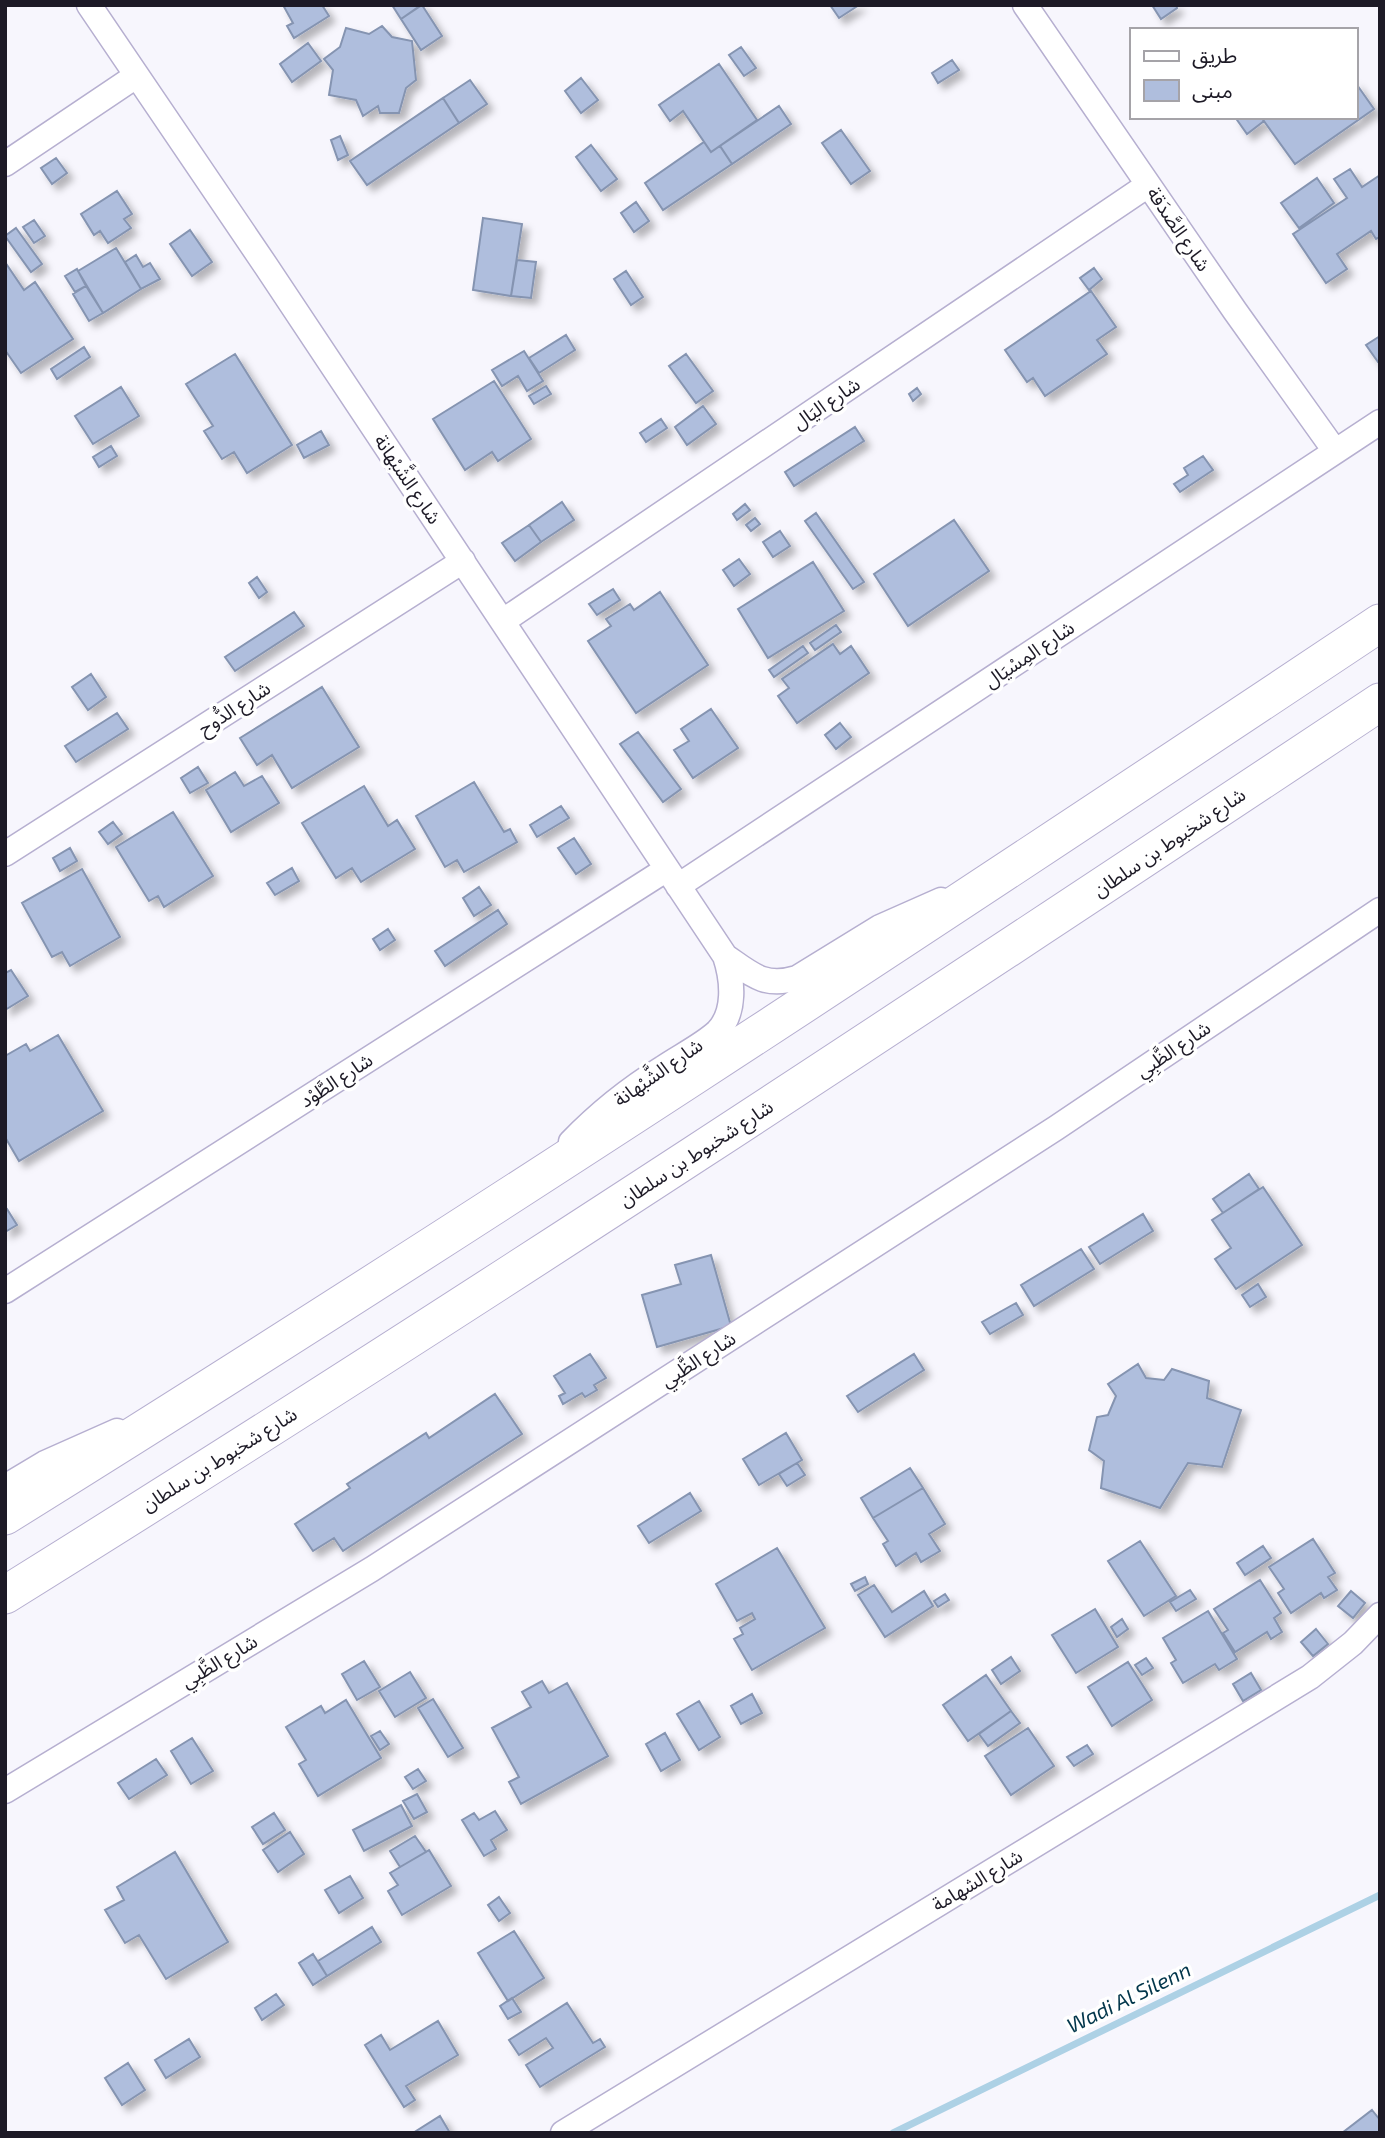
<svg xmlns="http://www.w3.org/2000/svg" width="1385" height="2138" font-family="'Exo 2','Noto Sans Arabic',sans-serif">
<defs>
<filter id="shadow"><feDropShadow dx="6" dy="6" stdDeviation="3.5" flood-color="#0004"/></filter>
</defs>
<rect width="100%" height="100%" fill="#f7f6fd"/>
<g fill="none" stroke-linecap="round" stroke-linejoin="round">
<path stroke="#add1e5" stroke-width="7" d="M893,2133L1380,1895"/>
</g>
<path fill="#afbedd" stroke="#8594b1" stroke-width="2" filter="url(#shadow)" d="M283,5H322L329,16L294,38L287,26L293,23Z
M392,5H421L401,19Z
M422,5L442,36L421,50L401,19Z
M830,5H859L839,18Z
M1152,5H1176L1177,8L1161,19Z
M382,26L392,37L412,41L416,80L406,88L399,113H380L378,106L363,116L356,100L329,95L333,70L324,59L340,47L346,28L369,34Z
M308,43L321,61L292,82L280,64Z
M741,47L756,68L744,76L729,55Z
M952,60L959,70L938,83L932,73Z
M719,64L757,120L711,152L683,111L670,121L659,105Z
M581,78L598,100L581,113L565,91Z
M470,80L487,104L459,123L443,98Z
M1355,82L1374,109L1295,164L1261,117H1355Z
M443,98L459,123L367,185L350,161Z
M779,106L791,124L732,164L720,146Z
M1235,117H1261L1264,121L1247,134Z
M841,130L870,171L851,184L822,143Z
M340,136L348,155L338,160L331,140Z
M704,142L711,152L720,146L732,164L663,210L645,183Z
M591,145L617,179L601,191L576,157Z
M56,158L67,173L52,184L41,168Z
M1350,169L1362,187L1380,175V237L1376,239L1371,231L1337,254L1347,269L1326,283L1293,234L1347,198L1334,179Z
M1317,178L1334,203L1299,228L1281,203Z
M117,191L132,214L124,219L131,228L108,243L100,231L94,235L81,214Z
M636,202L649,221L634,232L621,213Z
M483,218L522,224L511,296L473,290Z
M34,220L45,236L34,243L23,227Z
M16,228L42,264L31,272L5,236Z
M190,230L212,262L192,276L170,244Z
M116,248L141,289L103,313L78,271Z
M136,255L143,267L150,263L160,279L141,289L125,262Z
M517,260L536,262L531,298L511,296Z
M5,262L24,290L35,282L73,339L21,373L5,350Z
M1094,268L1102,279L1089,290L1080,278Z
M77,269L86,286L75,292L65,276Z
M626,271L643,297L631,305L614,279Z
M86,286L103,313L89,321L73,294Z
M1091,291L1116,327L1097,340L1107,354L1045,396L1033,378L1027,382L1005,350Z
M566,335L575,350L539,373L529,358Z
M1380,336V361L1378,362L1366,345Z
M84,347L90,357L57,379L51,369Z
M524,351L543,381L527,391L518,376L502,386L492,370Z
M235,354L292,445L247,473L234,452L222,459L204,431L213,426L186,384Z
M686,354L713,391L696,403L669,366Z
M494,381L531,439L498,461L492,452L465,470L433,419Z
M546,386L551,394L534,404L529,396Z
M121,387L139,416L93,444L75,416Z
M917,388L921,394L913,401L909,394Z
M703,406L716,424L687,445L675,427Z
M661,419L667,428L646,442L640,433Z
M855,427L864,441L794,486L785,472Z
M321,431L329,445L304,458L297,445Z
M111,446L117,456L99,467L93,457Z
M1203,456L1213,470L1180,492L1174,484L1188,475L1184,468Z
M562,502L574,520L541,542L529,525Z
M745,504L750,510L737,520L733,514Z
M816,513L864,582L853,589L805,521Z
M755,518L760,524L751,531L746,525Z
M954,520L989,571L908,626L874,574Z
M529,525L541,542L515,561L502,543Z
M780,531L790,546L773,557L763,542Z
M739,559L750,574L734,586L723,570Z
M813,562L844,611L768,658L738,609Z
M257,577L267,592L259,598L249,583Z
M613,589L620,600L597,615L589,604Z
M660,592L708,665L636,713L588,641L611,626L606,619L630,604L634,610Z
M294,612L304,626L235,671L225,657Z
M836,625L841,632L815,650L810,643Z
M833,644L840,654L851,646L869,673L797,723L778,696L789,688L782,679Z
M803,646L808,653L774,677L769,670Z
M91,674L106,697L88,710L72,687Z
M322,687L359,747L292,788L272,755L257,765L240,738Z
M711,709L738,748L693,778L674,750L689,741L681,729Z
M117,713L128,729L76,762L65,746Z
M840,723L851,737L836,749L825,735Z
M638,732L681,789L663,802L620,744Z
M198,767L208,783L190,793L181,778Z
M235,772L244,786L262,776L279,803L231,832L206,790Z
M474,782L504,832L510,829L517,842L464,872L457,860L445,867L416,816Z
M364,786L388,826L397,820L415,849L361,882L352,868L336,878L302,823Z
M561,806L569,818L537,837L530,825Z
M173,812L213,876L164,907L158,896L149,901L116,847Z
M113,822L122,834L108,844L99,832Z
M574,838L591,864L576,874L558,848Z
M70,848L77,861L60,871L53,858Z
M292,868L299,881L275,895L267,883Z
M82,869L120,937L70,966L62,952L52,957L22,903Z
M479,887L491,905L474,916L463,898Z
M498,910L507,924L445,966L435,951Z
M388,929L395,940L380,950L373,939Z
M11,970L28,996L5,1010V973Z
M58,1035L103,1111L19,1161L5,1137V1056L26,1044L30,1051Z
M1249,1174L1259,1189L1223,1213L1213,1199Z
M1263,1187L1302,1245L1236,1289L1215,1259L1231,1248L1212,1220Z
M7,1209L17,1225L5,1232V1210Z
M1143,1214L1153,1231L1100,1264L1089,1247Z
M1081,1249L1094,1269L1034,1306L1021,1285Z
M711,1255L731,1326L657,1347L642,1295L681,1284L675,1265Z
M1258,1284L1266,1297L1250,1307L1242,1295Z
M1016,1303L1023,1315L990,1334L982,1322Z
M590,1354L606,1378L594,1385L597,1390L585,1397L582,1393L563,1404L559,1396L565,1393L554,1376Z
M914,1354L924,1370L858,1412L847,1396Z
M1138,1364L1146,1378L1164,1380L1172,1369L1209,1381L1207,1398L1241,1410L1222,1467L1188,1463L1160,1508L1101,1488L1104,1461L1089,1450L1097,1417L1108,1415L1116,1396L1108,1384Z
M495,1394L522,1434L343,1551L334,1538L313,1551L295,1524L350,1488L347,1484L426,1433L429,1438Z
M786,1433L802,1460L759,1485L743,1459Z
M797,1463L805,1475L787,1486L779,1474Z
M910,1468L923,1488L873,1518L861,1498Z
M923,1488L945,1524L929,1534L940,1551L921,1562L916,1553L896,1566L883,1544L888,1541L873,1518Z
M690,1493L701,1511L649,1543L638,1526Z
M1313,1539L1335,1573L1328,1577L1337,1590L1324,1598L1321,1593L1291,1613L1278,1593L1284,1589L1269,1567Z
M1140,1541L1176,1596L1144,1616L1108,1561Z
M1263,1546L1271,1558L1245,1575L1237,1563Z
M777,1548L825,1628L752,1670L734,1639L743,1634L740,1628L755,1619L752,1613L737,1621L716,1584Z
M865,1577L868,1584L855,1591L851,1584Z
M1260,1580L1281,1613L1274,1618L1282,1632L1271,1639L1267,1632L1235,1652L1223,1633L1228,1630L1214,1609Z
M874,1585L892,1612L924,1591L933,1606L885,1637L858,1595Z
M1190,1590L1196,1599L1176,1611L1170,1602Z
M1351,1591L1365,1603L1353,1618L1338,1606Z
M945,1594L949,1600L938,1607L934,1601Z
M1095,1609L1118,1647L1076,1673L1052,1635Z
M1208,1611L1237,1659L1219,1670L1215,1664L1183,1683L1171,1663L1176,1660L1163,1638Z
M1122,1619L1128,1629L1117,1637L1111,1627Z
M1316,1629L1328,1644L1313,1656L1301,1642Z
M1011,1657L1020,1671L1001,1684L992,1670Z
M1146,1658L1153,1668L1142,1675L1135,1665Z
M364,1661L380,1687L357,1700L342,1674Z
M1128,1662L1152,1700L1112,1726L1088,1687Z
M410,1672L426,1698L395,1717L379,1691Z
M1251,1673L1261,1690L1243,1701L1233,1684Z
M986,1675L1011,1711L968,1741L943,1705Z
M542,1681L549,1693L567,1683L608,1756L521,1804L509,1782L519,1777L492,1728L531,1707L522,1692Z
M752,1694L762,1713L741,1724L731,1706Z
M433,1699L463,1748L448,1757L418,1708Z
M346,1700L381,1758L318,1796L299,1764L306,1760L286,1727L321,1706L325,1713Z
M699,1701L720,1737L699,1750L677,1714Z
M1011,1711L1020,1723L988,1746L979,1734Z
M1028,1728L1054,1766L1011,1795L985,1756Z
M380,1731L389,1744L380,1750L371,1736Z
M665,1733L680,1760L661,1771L646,1744Z
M192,1738L213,1771L191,1784L171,1751Z
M1087,1745L1093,1754L1074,1766L1067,1757Z
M156,1759L167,1775L129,1799L118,1783Z
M418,1769L426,1781L413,1789L405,1777Z
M417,1794L427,1812L414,1819L403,1801Z
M401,1805L412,1826L364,1851L353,1830Z
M495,1811L507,1830L491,1840L496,1849L484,1856L462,1820L474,1813L479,1820Z
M274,1813L285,1830L263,1844L252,1827Z
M290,1832L304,1854L278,1872L263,1850Z
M415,1836L426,1852L400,1867L390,1851Z
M429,1850L451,1886L402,1915L388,1891L398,1885L390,1873Z
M175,1852L228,1942L166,1979L139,1935L125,1943L105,1910L124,1900L117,1887Z
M350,1876L363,1898L339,1913L325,1890Z
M499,1897L510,1913L499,1921L488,1905Z
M372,1927L381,1942L327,1976L318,1961Z
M514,1931L544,1978L508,2001L478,1953Z
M313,1954L327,1976L313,1985L299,1963Z
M276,1994L284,2005L262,2020L255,2008Z
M512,1998L521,2012L508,2019L500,2006Z
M567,2003L593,2043L600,2039L605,2047L540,2087L526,2065L553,2048L546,2038L519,2055L509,2040Z
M438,2021L458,2055L406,2086L415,2100L404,2107L365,2045L381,2035L390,2050Z
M189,2039L200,2057L166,2078L155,2060Z
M128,2063L145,2090L122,2105L105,2078Z
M1372,2110L1380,2120V2133H1342Z
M440,2116L450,2133H413Z"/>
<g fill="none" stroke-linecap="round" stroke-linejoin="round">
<g stroke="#b6afd0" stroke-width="27">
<path id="street" d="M89,5L266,266L725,956C733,980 736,1013 717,1032C703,1045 679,1057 663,1068C629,1089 599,1113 571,1142
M1025,5L1235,311L1335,451
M5,164L136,76
M503,621L1148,185
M5,854L463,561
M678,886L1380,422
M725,956C751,974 764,988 797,978L880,927L941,900
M5,1291L667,869
M5,1487L45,1463L117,1431
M5,1791L372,1569L1056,1128L1380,910
M563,2133L1310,1677L1353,1643L1380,1615"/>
</g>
<g stroke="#b6afd0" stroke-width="39">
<path id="primary" d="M5,1516C469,1227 925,926 1380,623
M5,1595C469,1306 925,1004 1380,702"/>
</g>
<use href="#street" stroke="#fff" stroke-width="24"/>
<use href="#primary" stroke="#fff" stroke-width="37"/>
</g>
<g text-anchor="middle" stroke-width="7" stroke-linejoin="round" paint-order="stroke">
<g font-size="19" fill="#1d1a26" stroke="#fff">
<text transform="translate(1179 229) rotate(56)" y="7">شارع الصَّدَقة</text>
<text transform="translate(826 403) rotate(-34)" y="7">شارع اليَال</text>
<text transform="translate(408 479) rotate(56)" y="7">شارع الشَّبْهانة</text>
<text transform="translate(1029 654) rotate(-34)" y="7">شارع المِسْيَال</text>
<text transform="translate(234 708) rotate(-33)" y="7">شارع الدُّوح</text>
<text transform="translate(1169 842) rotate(-34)" y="7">شارع شخبوط بن سلطان</text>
<text transform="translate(1173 1049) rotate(-34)" y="7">شارع الظَّبِي</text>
<text transform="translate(658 1072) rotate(-35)" y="7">شارع الشَّبْهانة</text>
<text transform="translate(336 1080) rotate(-33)" y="7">شارع الطَّوْد</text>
<text transform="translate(696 1153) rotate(-33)" y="7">شارع شخبوط بن سلطان</text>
<text transform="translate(698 1359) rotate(-33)" y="7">شارع الظَّبِي</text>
<text transform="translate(219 1459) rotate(-32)" y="7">شارع شخبوط بن سلطان</text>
<text transform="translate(219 1661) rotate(-31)" y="7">شارع الظَّبِي</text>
<text transform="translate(977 1880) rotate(-31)" y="7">شارع الشهامة</text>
</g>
<g font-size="21" font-style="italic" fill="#02364b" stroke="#fff">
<text transform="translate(1129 1998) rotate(-26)" y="7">Wadi Al Silenn</text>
</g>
</g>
<rect width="1385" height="2138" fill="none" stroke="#1d1a26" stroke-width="14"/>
<rect x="1130" y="28" width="228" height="91" fill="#ffffff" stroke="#a5a3a8" stroke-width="2"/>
<rect x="1144" y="51" width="35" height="10" fill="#ffffff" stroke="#a5a3a8" stroke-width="2"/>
<text x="1192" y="63" font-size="21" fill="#1d1a26">طريق</text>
<rect x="1144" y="80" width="35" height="21" fill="#afbedd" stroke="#a5a3a8" stroke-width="2"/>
<text x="1192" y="98" font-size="21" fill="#1d1a26">مبنى</text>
</svg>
